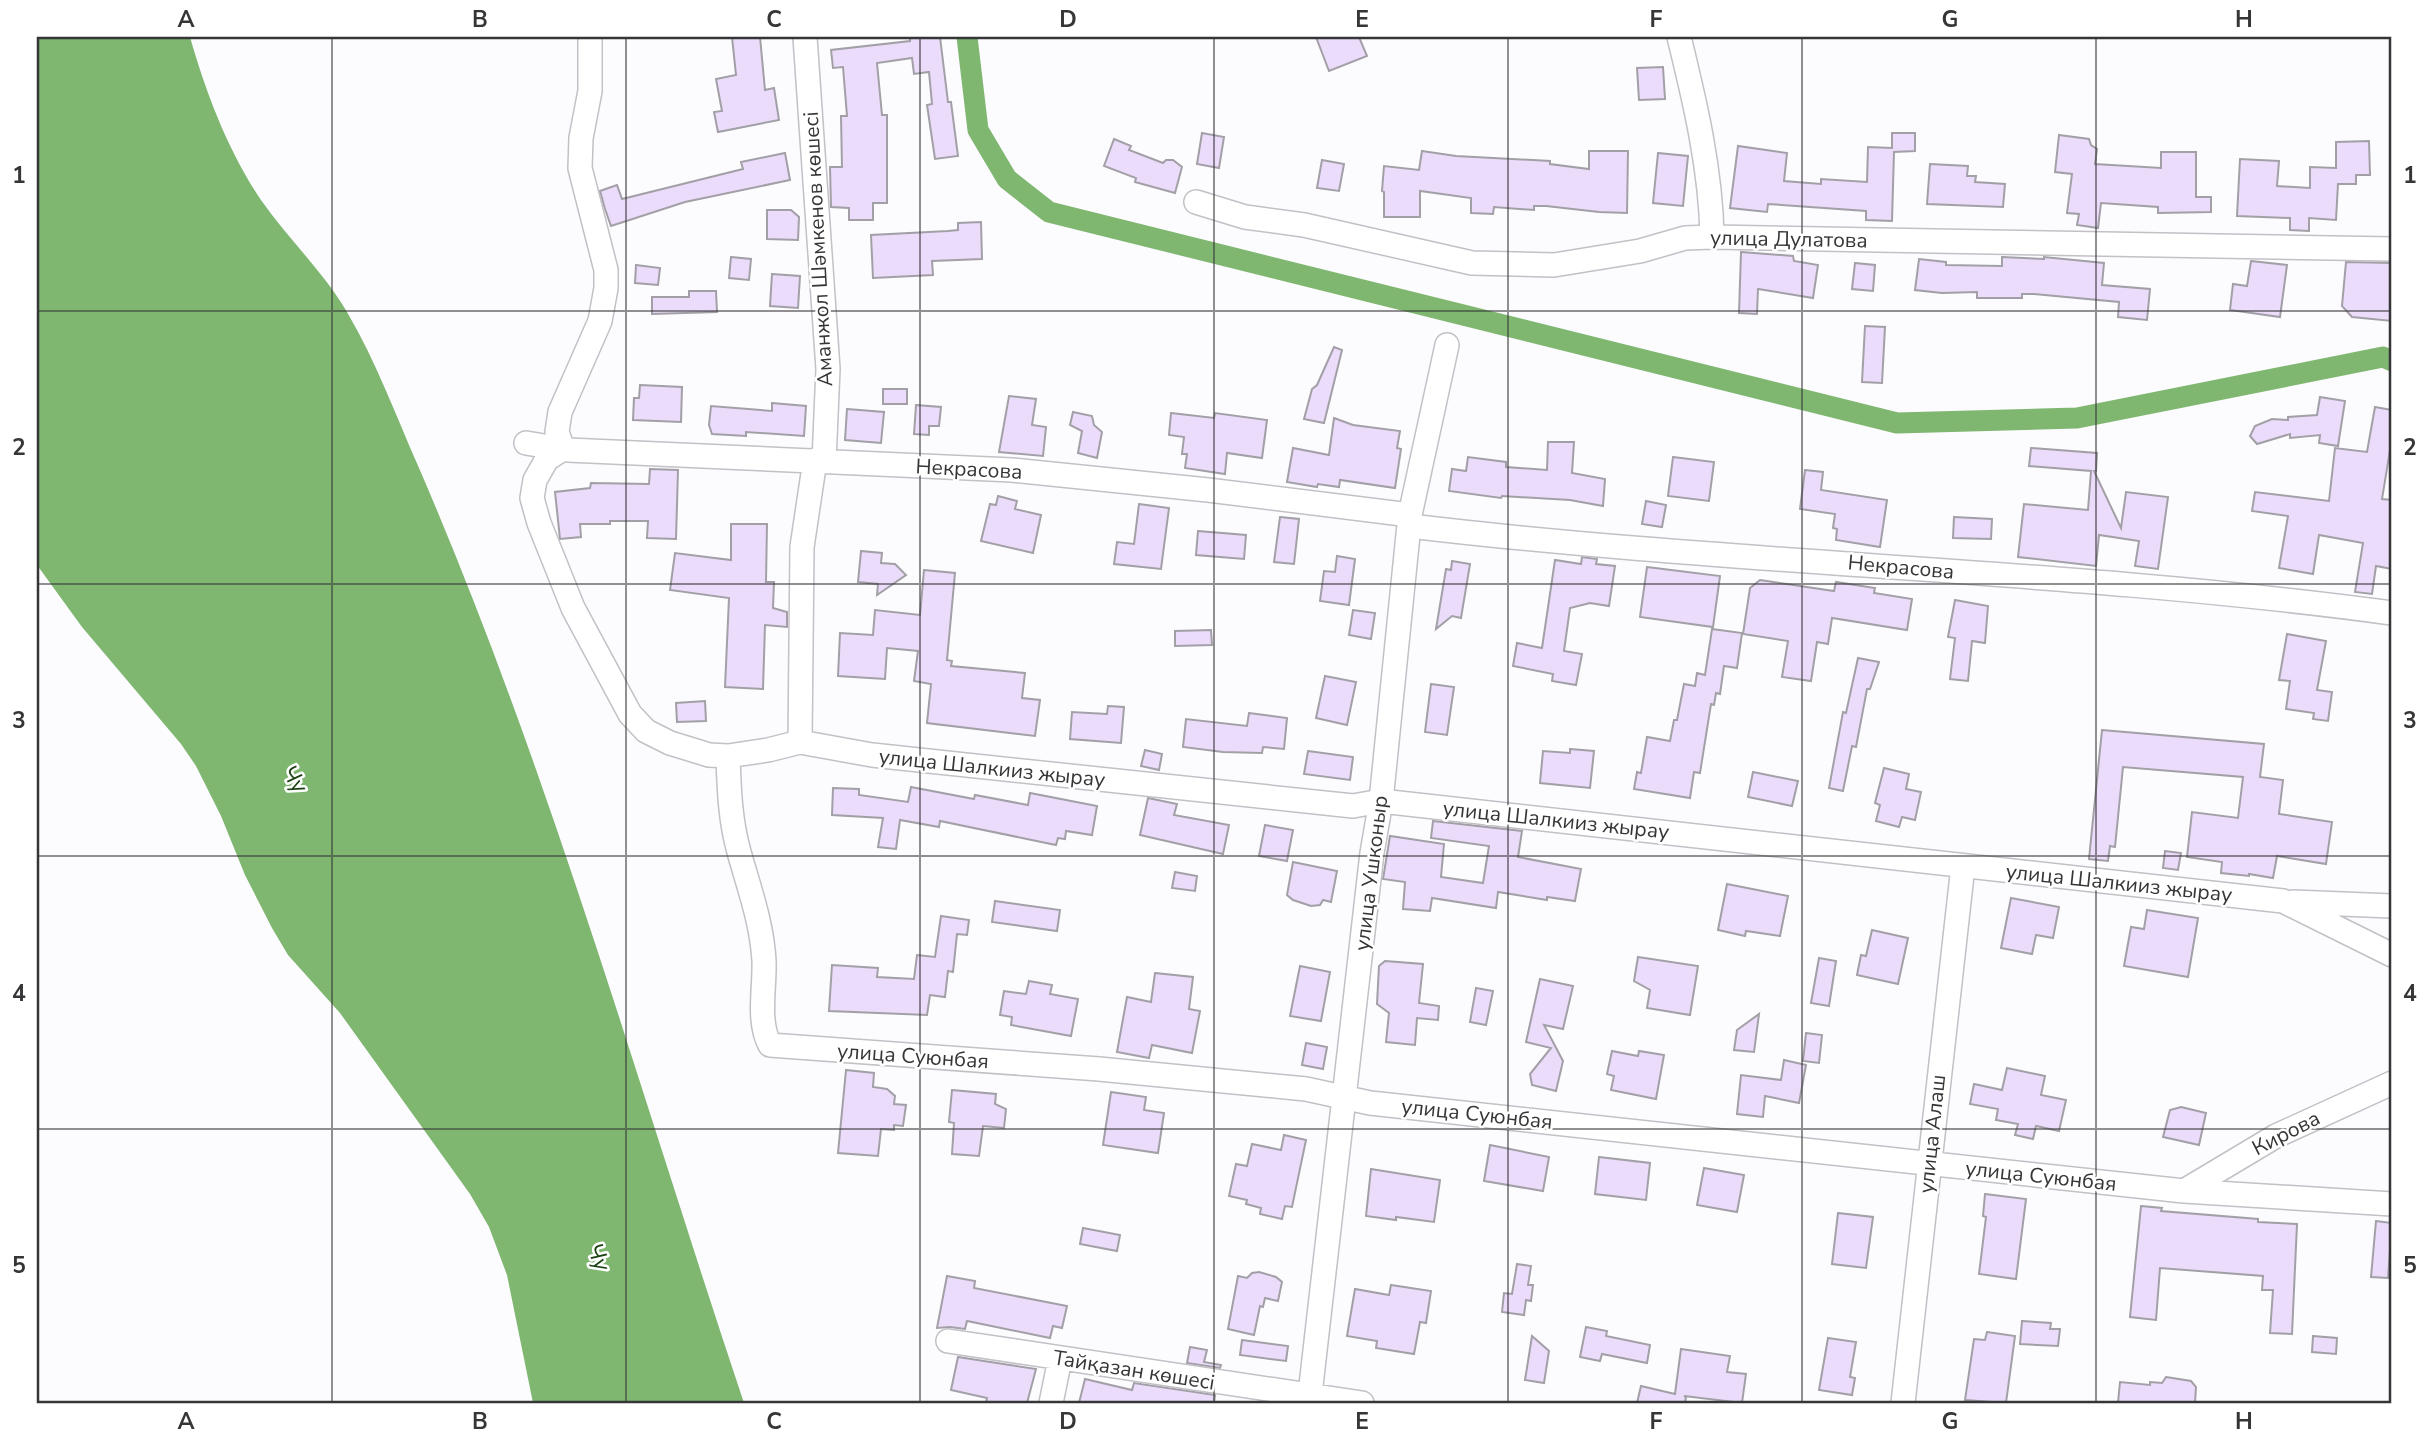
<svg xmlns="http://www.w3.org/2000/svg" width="2429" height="1440" font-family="'Nunito Sans',sans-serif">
<rect width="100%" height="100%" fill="#fcfbfe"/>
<path fill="#7fb771" d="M37,37H190C206,93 228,151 261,200C288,239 323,271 347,312C376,361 396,416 419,468C550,771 639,1090 744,1403H533L507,1275L489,1227L470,1194L340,1013L288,955L272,928L245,875L221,816L196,766L181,744L82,627L37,565Z"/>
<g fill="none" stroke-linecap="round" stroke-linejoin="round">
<path stroke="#7fb771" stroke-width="21" d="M967,37L978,130L1007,179L1049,212L1897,423L2077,418L2383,357L2392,361"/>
</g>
<path fill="#ecdcfc" stroke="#a2a0a6" stroke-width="2" d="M732,37H760L765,90L774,88L779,120L718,132L714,112L722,111L716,79L736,75Z
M910,37H940L948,102H951L958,156L935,159L927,105L932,104L929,72L914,74L912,58L877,63L882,115H887V203H873V220H849V208L831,207L830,167H842L841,116H847L843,67L833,68L831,50L910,41Z
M1316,37H1359L1367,56L1329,71Z
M1663,67L1665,99L1639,100L1637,68Z
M1202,133L1224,137L1219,168L1197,164Z
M1892,133H1915V151L1894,152L1892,221L1866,220V211L1768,204L1767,212L1730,208L1738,146L1787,153L1784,181L1821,184V179L1867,182L1868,147L1892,148Z
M2059,135L2089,139L2091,145L2097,149L2095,164L2161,168V152H2196V197H2211V212L2158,213V207L2101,203L2098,228L2077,225L2079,214L2067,213L2072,174L2055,172Z
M1114,139L1131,146L1129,150L1163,163L1166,160H1173L1182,167L1175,193L1135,182L1136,178L1104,166Z
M2369,141L2370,175H2356V184H2338L2336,220L2309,218V231L2290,230V218L2237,216L2240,159L2279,161L2277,186L2310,188V167L2336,168V142Z
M1422,151L1456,156L1550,161V164L1589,169V151H1628L1627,213L1599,212L1546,206H1534V210L1494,207L1493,214L1471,213V198L1420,191V217H1384V192L1382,191L1384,166L1419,170Z
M785,153L790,180L685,202L611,226L605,209L600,191L617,185L622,199L743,169L741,162Z
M1658,153L1688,156L1683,206L1653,203Z
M1322,160L1344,164L1339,191L1317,188Z
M1930,164L1968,166L1967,176H1976L1975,182L2005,184L2003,207L1927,204Z
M767,210H791L799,217L798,240L767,239Z
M981,222L982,259L932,261L933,275L873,278L871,235L948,231L958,230V223Z
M1741,252L1793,256L1794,261L1818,265L1813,298L1758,289L1757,314L1739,313Z
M731,257L751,259L749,280L729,278Z
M2002,257L2044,259V257L2104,263L2102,285L2150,289L2147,320L2118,317L2119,302L2034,294H2022V298H1977V292L1942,293L1915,290L1919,259L1946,262V265L2002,266Z
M2251,261L2287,265L2280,317L2230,310L2233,284L2247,286Z
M2346,262L2392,263V321L2352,317L2342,306Z
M1855,263L1875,265L1873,291L1852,289Z
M636,265L660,268L658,285L635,283Z
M772,274L800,276L798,308L770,306Z
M689,291H716L717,312L652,314V297H689Z
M1865,326L1885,327L1882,383L1862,382Z
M1334,347L1342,350L1324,423L1304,419L1312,389L1317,385Z
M640,385L682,387L681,422L633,420L634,398H639Z
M883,389H907V404H883Z
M1009,396L1036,399L1032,425L1046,427L1043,456L999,452Z
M2320,397L2345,401L2338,446L2319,443L2320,435L2290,438V434L2257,444L2250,436L2255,426L2272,419L2288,420V417L2317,415Z
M772,403L806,406L804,436L746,432V436L712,434L709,425L711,406L772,411Z
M916,405L941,407L939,426H929V435L914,434Z
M2375,407L2392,410V438L2382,499L2392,500V569L2376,566L2372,594L2355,592L2363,543L2319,535L2313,574L2279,568L2288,516L2252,511L2255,492L2329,501L2335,448L2367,452Z
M847,409L884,412L881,443L845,440Z
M1073,412L1092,416L1094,425L1102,432L1097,458L1078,453L1082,431L1070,425Z
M1171,413L1214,418L1215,413L1267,420L1262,458L1227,453L1225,474L1185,468L1187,454H1182L1184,437L1169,435Z
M1334,418L1353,425L1400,431L1397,448L1401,449L1395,488L1340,480L1339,487L1318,484L1317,487L1287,482L1293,448L1329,455Z
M1548,442H1574L1572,473L1605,479L1603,506L1570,500L1502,496L1501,498L1449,491L1452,469L1466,471L1468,457L1506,462V467L1547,470Z
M2031,448L2097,453L2096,471H2094L2121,528L2126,492L2168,497L2158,569L2135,566L2139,541L2099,535L2096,566L2018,557L2024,504L2088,510L2091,471L2029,466Z
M1673,457L1714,462L1709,501L1668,496Z
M650,469L678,470L676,539L647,538L648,521H610V524H580L581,537L560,539L555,492L590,488L591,483L649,484Z
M1805,470L1823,472L1821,490L1887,500L1880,547L1836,540L1837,529L1833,528L1835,514L1800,509Z
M998,496L1017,501L1015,509L1041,515L1033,553L981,541L990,504L996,505Z
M1646,501L1666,505L1662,527L1642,524Z
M1139,504L1169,508L1161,569L1114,564L1117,542L1134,544Z
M1280,517L1299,519L1294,564L1274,562Z
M1954,517L1992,519L1991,539L1953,538Z
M731,524H767L766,582H774L773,608L787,612V627L765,625L763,689L725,687L729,598L670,590L675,553L731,560Z
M1198,531L1246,535L1244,559L1196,555Z
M861,551L882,553L881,563L895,564L906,575L877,595L878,584L858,582Z
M1337,556L1355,559L1349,605L1320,601L1324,571L1335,572Z
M1582,557L1597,559L1596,564L1615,566L1609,606L1590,603L1570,608L1564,651L1582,654L1576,685L1552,681L1553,674L1513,666L1517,643L1542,648L1555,560L1581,564Z
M1452,561L1470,564L1461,618L1452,616L1436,629L1446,569L1451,570Z
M1647,567L1720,576L1713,627L1640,617Z
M924,570L955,573L947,660L952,661L951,666L1025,673L1022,698L1040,700L1035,736L927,723L931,684L914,681L918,651L887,648L885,679L838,676L840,633L873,635L875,610L920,615Z
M1760,580L1834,591L1836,582L1875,588L1874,593L1912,599L1907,630L1832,618L1828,644L1817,642L1811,681L1782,677L1788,641L1743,634L1750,588Z
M1955,600L1988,606L1985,643L1972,641L1968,681L1950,679L1955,638L1948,637Z
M1353,610L1375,613L1371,639L1349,635Z
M1712,629L1742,633L1737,668L1724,666L1720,694L1716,693L1714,705L1711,704L1700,773L1694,772L1690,798L1634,789L1637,772L1641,773L1647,737L1670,741L1674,720H1677L1684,684L1695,686L1697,673L1705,675Z
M1211,630L1212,645L1175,646V631Z
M2287,634L2326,641L2317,690L2332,692L2328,721L2313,719L2314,713L2286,709L2290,681L2279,680Z
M1858,658L1879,662L1870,689H1867L1856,747L1852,746L1843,791L1829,788L1843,712L1846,713Z
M1325,676L1356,682L1347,725L1316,718Z
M1431,684L1454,687L1447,735L1425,732Z
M705,701L706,721L677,722L676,703Z
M1108,706L1124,707L1121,743L1070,739L1072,712L1107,714Z
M1249,713L1287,718L1284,749L1263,747L1262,753L1223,752L1183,747L1186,719L1247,726Z
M2102,730L2264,744L2260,777L2283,780L2279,814L2332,822L2326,864L2277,856L2273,878L2249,874V876L2221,873L2222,862L2187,857L2192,812L2238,818L2243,777L2123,767L2115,847L2110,846L2108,861L2089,859Z
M1570,749L1594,751L1590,788L1540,783L1543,751L1570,753Z
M1145,750L1162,754L1159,770L1141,766Z
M1308,751L1353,757L1350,780L1304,774Z
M1884,768L1909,774L1906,789L1921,792L1915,820L1902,817L1899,827L1876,821L1880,805L1875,803Z
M1753,772L1798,781L1792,806L1748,797Z
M911,787L974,799L975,795L1028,805L1030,793L1097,806L1092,835L1066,831L1065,839L1058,838L1056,845L940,821L939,827L900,820L896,849L878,847L883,818L832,815L833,788L859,789V795L908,802Z
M1148,798L1177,804L1174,815L1229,825L1223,854L1140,835Z
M1433,821L1522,831L1518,857L1581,869L1575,901L1547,897V900L1498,892L1496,908L1432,898L1430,911L1403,909L1405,882L1383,879L1390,836L1444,844L1441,877L1483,883L1489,846L1431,838Z
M1265,825L1293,830L1287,861L1259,856Z
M2165,851L2181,853L2178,870L2163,868Z
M1293,862L1337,871L1331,902L1323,900L1320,905L1311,906L1293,900L1287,895Z
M1175,872L1197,876L1195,891L1172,888Z
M1727,884L1788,896L1780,936L1746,931L1745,936L1718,930Z
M2011,898L2059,907L2053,938L2036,935L2032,954L2001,948Z
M995,901L1060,910L1057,931L992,922Z
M2147,910L2198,918L2188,977L2124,966L2131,927L2144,929Z
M941,916L969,920L967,935L957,934L953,972L948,971L945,997L930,995L927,1015L829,1011L832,965L878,968L877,977L914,979L917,955L935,957Z
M1872,930L1908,938L1898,984L1857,975L1861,955L1866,956Z
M1638,957L1698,966L1690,1015L1647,1008L1650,990L1634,981Z
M1819,958L1836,961L1829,1006L1811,1003Z
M1385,961L1423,964L1419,1003L1439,1006L1438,1020L1417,1018L1415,1045L1386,1042L1389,1013L1377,1004L1379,966Z
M1300,966L1330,972L1321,1021L1290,1016Z
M1155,973L1193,977L1189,1009L1200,1011L1192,1053L1152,1045L1149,1058L1117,1052L1127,997L1151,1002Z
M1540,979L1573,986L1563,1029L1544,1025L1563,1061L1556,1091L1532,1085L1530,1074L1551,1048L1526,1042Z
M1029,981L1052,985L1050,994L1078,999L1071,1036L1011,1025L1012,1017L1000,1015L1004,991L1026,994Z
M1476,988L1493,991L1486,1025L1470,1022Z
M1759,1014L1754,1052L1734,1050L1737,1030Z
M1806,1033L1822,1035L1819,1063L1803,1061Z
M1306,1043L1327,1047L1323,1069L1302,1065Z
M1612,1051L1638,1056L1639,1051L1664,1055L1656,1099L1611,1090L1614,1076L1607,1074Z
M1784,1060L1806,1065L1799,1103L1765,1096L1763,1117L1737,1114L1741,1075L1781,1080Z
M2007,1068L2045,1076L2041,1095L2066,1100L2059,1131L2036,1126L2033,1139L2015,1135L2018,1124L1996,1120L1998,1109L1970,1104L1974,1084L2002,1090Z
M846,1070L874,1073L873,1087L887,1089L895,1096L894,1104L906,1105L903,1126L894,1125V1130L881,1129L878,1156L838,1153Z
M952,1090L996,1094L995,1104L1006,1109L1004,1128L983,1126L979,1156L952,1154L954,1123L949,1122Z
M1111,1092L1146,1097L1144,1110L1164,1113L1158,1153L1103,1145Z
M2181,1107L2206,1113L2199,1145L2163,1137L2170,1110Z
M1284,1135L1306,1140L1292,1207L1285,1206L1282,1219L1260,1214L1261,1208L1246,1204L1247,1200L1229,1196L1236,1164L1247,1166L1252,1144L1281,1150Z
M1490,1145L1549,1157L1543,1191L1484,1181Z
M1599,1157L1650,1163L1646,1200L1595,1194Z
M1704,1168L1744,1175L1737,1212L1697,1205Z
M1371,1169L1440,1180L1434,1222L1396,1217V1220L1366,1216Z
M1985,1194L2026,1199L2016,1279L1979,1274L1986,1217L1983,1216Z
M2141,1206L2162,1208L2161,1211L2258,1219V1222L2297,1224L2292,1334L2270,1333L2273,1290H2262L2263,1276L2160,1268L2156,1320L2130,1317Z
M1838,1213L1873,1217L1866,1268L1832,1264Z
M2376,1221L2392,1223L2388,1278L2371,1277Z
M1083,1228L1120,1235L1117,1251L1080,1244Z
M1517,1264L1531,1266L1528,1285H1533L1531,1301L1526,1300L1524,1315L1502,1312L1504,1293L1512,1294Z
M1259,1272L1276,1277L1282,1282L1278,1301L1265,1298L1263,1307L1260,1306L1254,1335L1228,1329L1238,1276L1247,1278L1252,1273Z
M947,1276L975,1281L974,1288L1067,1306L1062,1328L1053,1326L1050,1338L967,1321L965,1329L950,1327L937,1328Z
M1391,1285L1431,1291L1426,1323L1420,1322L1414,1354L1376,1348L1377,1341L1347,1336L1355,1289L1389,1295Z
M2022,1321L2051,1323L2050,1329H2060L2058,1346L2020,1344Z
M1586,1327L1607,1331L1606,1336L1650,1345L1647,1363L1602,1354L1600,1361L1580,1357Z
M1987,1332L2015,1336L2006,1403L1965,1400L1974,1339L1985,1340Z
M1532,1336L1549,1351L1544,1383L1525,1380Z
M2313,1336L2337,1338L2336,1354L2312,1352Z
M1828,1338L1856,1342L1850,1377L1855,1378L1852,1395L1819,1390Z
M1242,1340L1288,1346L1286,1361L1240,1355Z
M1190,1347L1207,1350L1204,1362L1221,1365L1220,1368L1187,1363Z
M1681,1349L1730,1356L1727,1372L1746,1374L1742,1403L1684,1396L1686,1397L1685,1403H1637L1641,1386L1675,1394Z
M958,1357L1036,1369L1027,1403H986L987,1398L951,1390Z
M2166,1377L2191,1381L2196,1387L2195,1403H2118L2120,1382L2150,1385V1382L2162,1383Z
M1085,1379L1132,1390L1134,1383L1215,1395L1214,1403H1079Z"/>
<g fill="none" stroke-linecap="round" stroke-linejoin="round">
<g stroke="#c3c0c6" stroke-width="26">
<path id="minor" d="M590,37V91L581,138L580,168L606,270V288L600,321L560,412L557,432L563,449L547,459L535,480L532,498L539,523L573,608L630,714L646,731L670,743L709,755L728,756L768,750L800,742L872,755L1353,806L1381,801L2283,901L2392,955
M805,37L828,369L824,461
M1679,37C1695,102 1711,170 1712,237
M1196,202L1245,217L1304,225L1472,263L1554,265L1640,251L1685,238L1712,237L2392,249
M526,443L568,450L1012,470L1208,490L1410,515
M1410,526C1736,565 2066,569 2392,613
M800,742L802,547L815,460
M728,756C729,788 730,820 739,852C749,888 762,923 764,961C765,989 757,1021 770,1045L1099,1069L1306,1089L1370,1103L2184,1191L2392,1204
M2293,902L2392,906
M2184,1191L2276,1136L2392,1083
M948,1341L1362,1403
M1051,1403L1060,1359
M1309,1403L1372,853L1381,801L1410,515L1447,345
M1903,1403L1963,866"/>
</g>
<use href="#minor" stroke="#fff" stroke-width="23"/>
</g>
<path fill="none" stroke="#363537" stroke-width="2" stroke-opacity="0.55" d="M332,37V1403M626,37V1403M920,37V1403M1214,37V1403M1508,37V1403M1802,37V1403M2096,37V1403M37,311H2392M37,584H2392M37,856H2392M37,1129H2392"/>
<g text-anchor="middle" stroke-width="5" stroke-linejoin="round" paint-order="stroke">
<g font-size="21" fill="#363537" stroke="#fff">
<text transform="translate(1789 239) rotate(1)" y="7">улица Дулатова</text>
<text transform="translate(818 249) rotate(-93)" y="7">Аманжол Шәмкенов көшесі</text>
<text transform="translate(969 469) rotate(3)" y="7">Некрасова</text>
<text transform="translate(1901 567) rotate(5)" y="7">Некрасова</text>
<text transform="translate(992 768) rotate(6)" y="7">улица Шалкииз жырау</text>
<text transform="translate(1556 820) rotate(6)" y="7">улица Шалкииз жырау</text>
<text transform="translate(1371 873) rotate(-83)" y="7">улица Ушконыр</text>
<text transform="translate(2119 883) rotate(6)" y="7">улица Шалкииз жырау</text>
<text transform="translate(913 1056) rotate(4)" y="7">улица Суюнбая</text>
<text transform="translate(1477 1114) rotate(6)" y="7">улица Суюнбая</text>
<text transform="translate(2286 1133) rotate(-27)" y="7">Кирова</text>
<text transform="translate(1932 1134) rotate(-84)" y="7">улица Алаш</text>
<text transform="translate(2041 1176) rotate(6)" y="7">улица Суюнбая</text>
<text transform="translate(1134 1370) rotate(9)" y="7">Тайқазан көшесі</text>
</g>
<g font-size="23" font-style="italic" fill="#1c4212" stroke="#fff">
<text transform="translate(295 779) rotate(56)" y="8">Чу</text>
<text transform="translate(599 1257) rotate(68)" y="8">Чу</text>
</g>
</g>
<rect width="2429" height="1440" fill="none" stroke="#ffffff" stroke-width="77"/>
<rect x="38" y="38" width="2352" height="1364" fill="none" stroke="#363537" stroke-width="2.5"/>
<g font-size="23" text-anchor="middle" font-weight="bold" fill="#363537">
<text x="186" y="27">A</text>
<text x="480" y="27">B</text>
<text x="774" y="27">C</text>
<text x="1068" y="27">D</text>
<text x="1362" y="27">E</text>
<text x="1656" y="27">F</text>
<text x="1950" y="27">G</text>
<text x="2244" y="27">H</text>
<text x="19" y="183">1</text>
<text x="2410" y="183">1</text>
<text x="19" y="455">2</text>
<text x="2410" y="455">2</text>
<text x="19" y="728">3</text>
<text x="2410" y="728">3</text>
<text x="19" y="1001">4</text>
<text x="2410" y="1001">4</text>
<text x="19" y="1273">5</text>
<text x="2410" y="1273">5</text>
<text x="186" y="1429">A</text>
<text x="480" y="1429">B</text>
<text x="774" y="1429">C</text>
<text x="1068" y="1429">D</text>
<text x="1362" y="1429">E</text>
<text x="1656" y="1429">F</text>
<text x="1950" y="1429">G</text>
<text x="2244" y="1429">H</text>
</g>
</svg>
